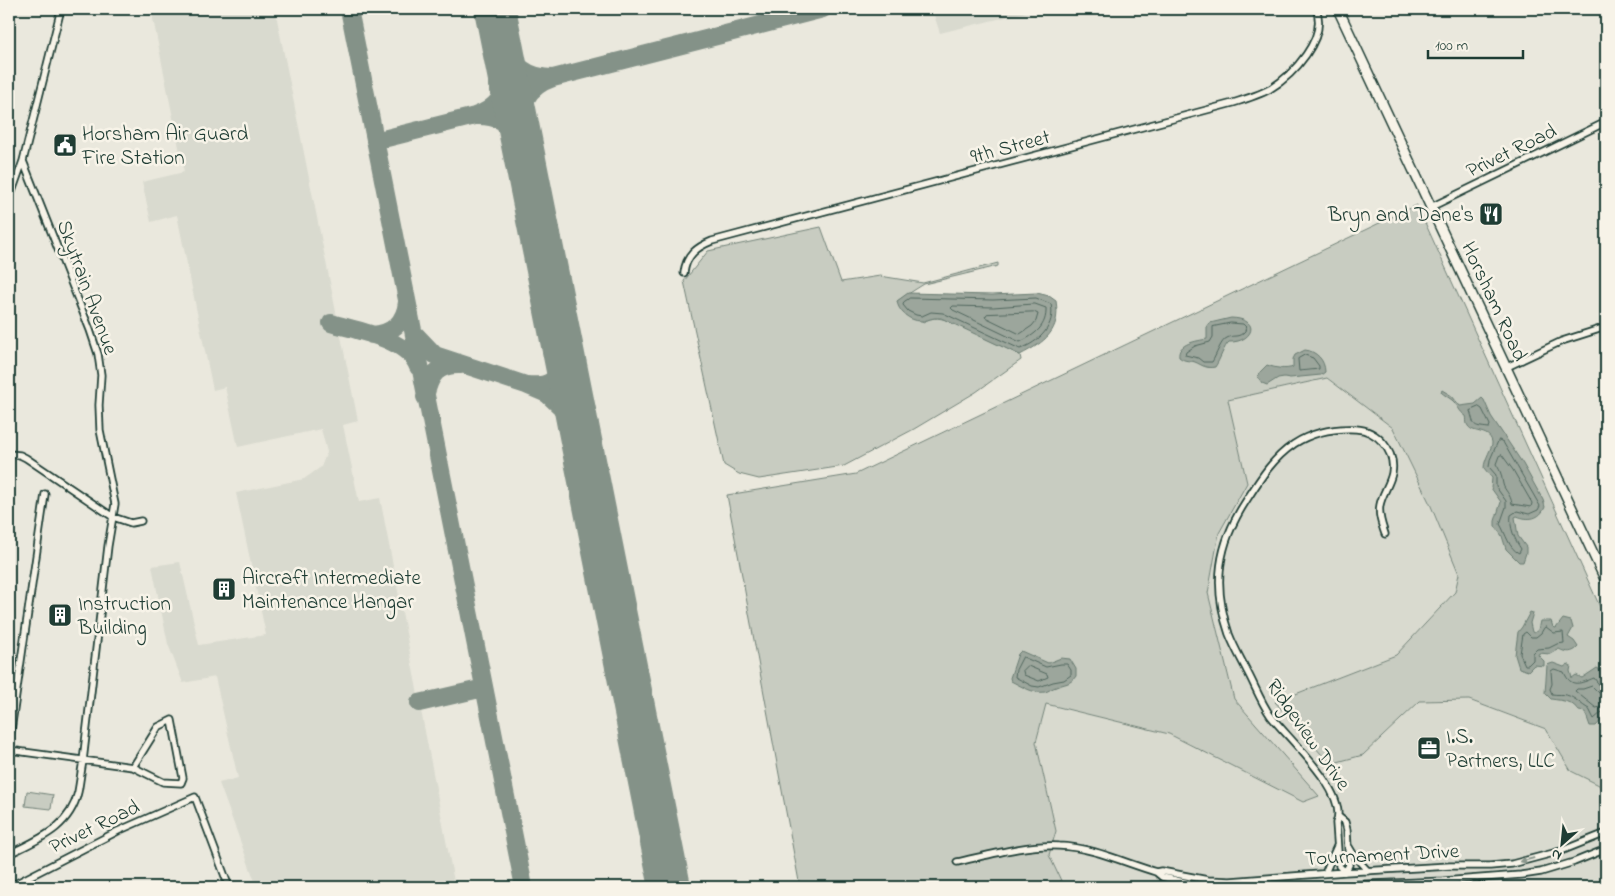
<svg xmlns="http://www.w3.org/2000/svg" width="1615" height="896" font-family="'Indie Flower',sans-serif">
<rect width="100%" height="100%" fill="#eae8dd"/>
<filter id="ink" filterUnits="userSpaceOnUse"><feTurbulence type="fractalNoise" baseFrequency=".02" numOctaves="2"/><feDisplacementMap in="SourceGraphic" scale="10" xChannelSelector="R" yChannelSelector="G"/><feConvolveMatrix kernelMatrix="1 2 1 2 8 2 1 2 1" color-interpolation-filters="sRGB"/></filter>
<g filter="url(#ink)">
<path fill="#d9dacf" d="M151,9H275L358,421L343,425L359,502L380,498L455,887H257L219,783L238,778L215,677L183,683L168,644L152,566L180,562L199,645L266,635L236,493L304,479L321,467L327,452L321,429L238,447L225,387L213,390L177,215L151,222L142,182L184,172Z
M932,9H1039L940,33Z
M1327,378L1393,428L1431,506L1459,574L1455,592L1396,655L1276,702L1363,755L1420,701L1469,700L1546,729L1571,771L1599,785L1606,798V887H1064L1049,854L1056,831L1036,742L1045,704L1169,734L1303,802L1318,796L1234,699L1208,593L1219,533L1247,483L1228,400Z"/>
<path fill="#c8ccc1" stroke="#74847a" d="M1417,205L1606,620V798L1599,785L1571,771L1546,729L1469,700L1420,701L1363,755L1330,764L1275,702L1396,655L1455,592L1459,574L1431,506L1393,428L1327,378L1228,400L1247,483L1219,533L1208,593L1234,699L1319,796L1303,802L1169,734L1046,704L1036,742L1056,831L1049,855L1064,887H800L727,495L856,474Z
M821,227L841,282L880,276L923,283L998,263V266L924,284L897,301L923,322C934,316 941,318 952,322L1020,355L1021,360L976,392L914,429L844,466L759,479L739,474L724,465L684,281L708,251Z
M27,791L53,795L51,809L25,806Z"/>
<path fill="#9ca69c" stroke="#6a7c72" d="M908,293L992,295L1037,293L1049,296L1056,301C1061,331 1045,342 1020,355L941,318C931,317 928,321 921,321C909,321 898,311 897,301Z
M1231,318C1263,319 1252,343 1229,342C1224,346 1220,360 1215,367C1206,369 1202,365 1195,362C1189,360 1185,362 1179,357C1177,343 1197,341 1207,339V327L1210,323Z
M1305,350C1316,351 1325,360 1325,372L1321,375L1290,378L1284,377L1278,378L1267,385L1262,383L1258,377L1260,372L1267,365C1275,368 1286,370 1293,367V359L1295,355Z
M1442,390L1452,396L1460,406L1475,404L1482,398L1484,400L1491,416L1523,464L1543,500L1545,507C1540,519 1529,521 1517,516L1515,517L1518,536L1526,547V553L1523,562H1519L1506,549L1502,536L1495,526V521L1501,502L1491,488L1492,478L1484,468C1484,459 1493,447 1492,442C1489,428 1471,435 1467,424C1466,422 1467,419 1466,416C1459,412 1458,405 1452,400C1448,397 1444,395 1441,392Z
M1530,612L1533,613L1530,623L1532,632L1534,633L1538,630L1540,621H1551L1553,627L1556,628L1563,619L1571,621L1573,628L1568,637L1574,641L1578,647C1573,653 1566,653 1559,649L1550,654L1539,653L1538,655L1544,661V666L1534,665L1528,671L1519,668L1515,655L1518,632L1522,627Z
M1021,651L1048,663L1061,658L1070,659L1076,669V676C1070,685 1065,683 1056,687C1052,688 1049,691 1045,692C1033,694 1021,686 1011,681L1010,678L1018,654Z
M1553,663L1564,667L1568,664L1571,666L1570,671L1572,678L1576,675L1582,678L1597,668L1599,669L1601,677L1606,687V715L1596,726H1590L1585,712L1579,711C1571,700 1563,701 1551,699L1545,693L1547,665Z"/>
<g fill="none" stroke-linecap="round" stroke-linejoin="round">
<path stroke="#51675e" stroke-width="1" d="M910,298L993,300L1036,298L1051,304C1056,326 1039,342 1020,349L943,313L931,312L922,316L916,315L908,311L903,305L904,302Z
M1035,304L1046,308C1047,326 1035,335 1020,342L953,310L951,308L953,306L993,307Z
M1034,312L1038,314L1036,321L1032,326L1020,334L985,317L987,314Z
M1231,323L1243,324L1246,327L1245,331C1238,339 1234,334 1227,338C1221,340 1216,356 1212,362H1203L1198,358L1185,355L1186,352L1195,346L1210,342L1213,337V327Z
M1305,355L1313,358L1319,366V369L1299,371L1298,359Z
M1479,407L1482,409L1490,425L1489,428C1471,426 1475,426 1470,411Z
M1499,440L1503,442L1540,506L1538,510L1529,514L1517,511L1511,515C1509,527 1515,540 1521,549L1519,553C1509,549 1506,534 1500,524L1506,507V501L1496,487V475L1489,467L1490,460Z
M1502,455L1513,470L1532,503L1531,507L1512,504C1511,494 1504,490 1503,484C1501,475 1502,473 1496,464L1499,456Z
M1546,627L1554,633L1563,632L1564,643L1557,644L1549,648L1537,649L1533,653V660L1528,665H1525L1520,654L1523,634L1526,632L1531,637H1536L1541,633L1544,628Z
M1023,657L1046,667L1061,664H1067L1071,670V675L1064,680L1053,682L1039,687L1032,686L1015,677L1016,670Z
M1028,666L1047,674L1048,677L1039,681L1024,675L1023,671Z
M1606,688L1601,687L1594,678C1581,683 1571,689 1564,672L1554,669L1551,671L1552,684L1550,689L1552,694C1557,695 1562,694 1566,695C1575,697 1581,705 1589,709L1594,719L1602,712H1606
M1606,695L1599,693L1592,686L1583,689H1577L1575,691L1596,708L1606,706"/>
<path stroke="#849288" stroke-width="18" d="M349,9L524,887
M502,44C515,65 526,78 553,78L823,9
M475,116C498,107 503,97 508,74
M519,133C522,105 524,88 553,78
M375,141L475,116C497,115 508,122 521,140
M331,323C358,331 408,339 418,367
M414,333L435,355L526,385L547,394L564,410L580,437
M372,335C392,334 405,322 407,302
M527,385C551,387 557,380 564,358
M425,397C430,375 437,364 461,365
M419,703L484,688
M669,887L670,885"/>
<path stroke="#849288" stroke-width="42" d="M495,9L670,887"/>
<g stroke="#1f3d34" stroke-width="9">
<path id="street" d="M9,200L23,161L61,9
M1431,207L1606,122
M684,273C686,255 697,247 712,241L1233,103C1246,99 1259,95 1270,89C1293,75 1328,38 1316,9
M1507,367L1562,341L1606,327
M9,454L20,455L26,458L113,517L131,523L141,521
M9,744L45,494
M9,750L133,767L163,782L181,783L183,778L172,720L158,727L133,767
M1339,817L1345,822L1347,830L1349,865L1345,872
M1349,847L1355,857L1368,871
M9,854C39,839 70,828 78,792C80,782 81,771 83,761L108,546L115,504L100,430L99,405L101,375L98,354L90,330L23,161
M957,862C989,855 1027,844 1059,846C1092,847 1125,863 1156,872L1161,871L1208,880L1230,881L1345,872L1450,866H1490L1512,864L1561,851L1606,833
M1156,872L1162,877L1205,887
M1345,872L1339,866L1336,823C1350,793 1287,738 1270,715C1261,702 1255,686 1247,671C1241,659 1234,647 1229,634C1212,585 1218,544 1246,501C1260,479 1272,459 1294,444C1313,432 1334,428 1356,429C1377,430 1396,451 1392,473C1390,484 1382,494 1380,505C1378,515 1382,525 1385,534
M1325,873L1337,846
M9,887L118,831L195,797L229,887
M1299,887L1443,881L1521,875L1541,872L1574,862L1606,849"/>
</g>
<g stroke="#1f3d34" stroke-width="12">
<path id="primary" d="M1338,9L1606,581"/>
</g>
<use href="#street" stroke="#f7f3e8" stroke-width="5.5"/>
<use href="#primary" stroke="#f7f3e8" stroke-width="9"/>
</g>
<defs><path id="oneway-solid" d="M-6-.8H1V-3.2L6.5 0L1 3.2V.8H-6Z" transform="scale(1.25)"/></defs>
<use fill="#8b988e" href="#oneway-solid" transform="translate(1527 860) rotate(165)"/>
</g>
<defs>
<g id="civic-square" transform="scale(1.25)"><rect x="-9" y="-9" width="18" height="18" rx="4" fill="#1f3d34" stroke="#f7f3e8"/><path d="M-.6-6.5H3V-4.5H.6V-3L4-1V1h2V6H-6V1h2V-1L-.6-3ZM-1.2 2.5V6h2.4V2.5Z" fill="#fff"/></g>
<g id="restaurant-square" transform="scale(1.25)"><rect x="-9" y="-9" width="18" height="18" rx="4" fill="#1f3d34" stroke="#f7f3e8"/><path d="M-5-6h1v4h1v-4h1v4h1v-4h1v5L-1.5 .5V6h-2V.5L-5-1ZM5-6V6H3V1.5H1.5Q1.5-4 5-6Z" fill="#fff"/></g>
<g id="building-square" transform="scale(1.25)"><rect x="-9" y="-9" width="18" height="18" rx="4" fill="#1f3d34" stroke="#f7f3e8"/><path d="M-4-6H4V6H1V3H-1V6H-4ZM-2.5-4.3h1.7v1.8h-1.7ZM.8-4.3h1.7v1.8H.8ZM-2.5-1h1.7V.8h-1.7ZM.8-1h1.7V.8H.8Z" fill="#fff"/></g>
<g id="office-square" transform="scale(1.25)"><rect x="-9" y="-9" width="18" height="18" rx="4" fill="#1f3d34" stroke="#f7f3e8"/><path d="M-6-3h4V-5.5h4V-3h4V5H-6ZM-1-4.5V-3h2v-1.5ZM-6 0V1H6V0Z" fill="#fff"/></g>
</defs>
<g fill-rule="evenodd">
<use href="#civic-square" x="65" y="145"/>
<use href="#restaurant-square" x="1491" y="214"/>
<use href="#building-square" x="224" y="589"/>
<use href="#building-square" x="60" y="615"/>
<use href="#office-square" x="1429" y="748"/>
</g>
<g text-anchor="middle" stroke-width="5" stroke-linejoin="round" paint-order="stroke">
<g font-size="21" fill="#1f3d34" stroke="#f7f3e8" text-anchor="start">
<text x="82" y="140">Horsham Air Guard<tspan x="82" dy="24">Fire Station</tspan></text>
<text x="1474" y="221" text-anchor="end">Bryn and Dane's</text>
<text x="242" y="584">Aircraft Intermediate<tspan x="242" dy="24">Maintenance Hangar</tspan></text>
<text x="78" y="610">Instruction<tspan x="78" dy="24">Building</tspan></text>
<text x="1446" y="743">I.S.<tspan x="1446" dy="24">Partners, LLC</tspan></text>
</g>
<g font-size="21" fill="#1f3d34" stroke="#f7f3e8">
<text transform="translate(1010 146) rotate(-15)" y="7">9th Street</text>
<text transform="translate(1511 150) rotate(-26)" y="7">Privet Road</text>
<text transform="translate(88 287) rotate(70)" y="7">Skytrain Avenue</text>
<text transform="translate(1495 301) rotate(65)" y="7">Horsham Road</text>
<text transform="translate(1309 734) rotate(55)" y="7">Ridgeview Drive</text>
<text transform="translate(94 826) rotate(-26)" y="7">Privet Road</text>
<text transform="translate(1382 854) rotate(-3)" y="7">Tournament Drive</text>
</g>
</g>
<rect width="1615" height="896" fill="none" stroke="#f7f3e8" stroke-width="30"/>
<rect x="15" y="15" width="1585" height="866" fill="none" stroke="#1f3d34" stroke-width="2" filter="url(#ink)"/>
<g transform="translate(1562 844) rotate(207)" stroke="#f7f3e8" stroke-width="4" paint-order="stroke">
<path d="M0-4L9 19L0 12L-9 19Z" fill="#1f3d34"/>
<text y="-8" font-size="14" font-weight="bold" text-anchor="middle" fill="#1f3d34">N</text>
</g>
<path d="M1428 50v8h95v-8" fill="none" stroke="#1f3d34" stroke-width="2.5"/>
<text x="1435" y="50" font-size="15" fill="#1f3d34" stroke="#f7f3e8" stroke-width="4" paint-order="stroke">100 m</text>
</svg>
